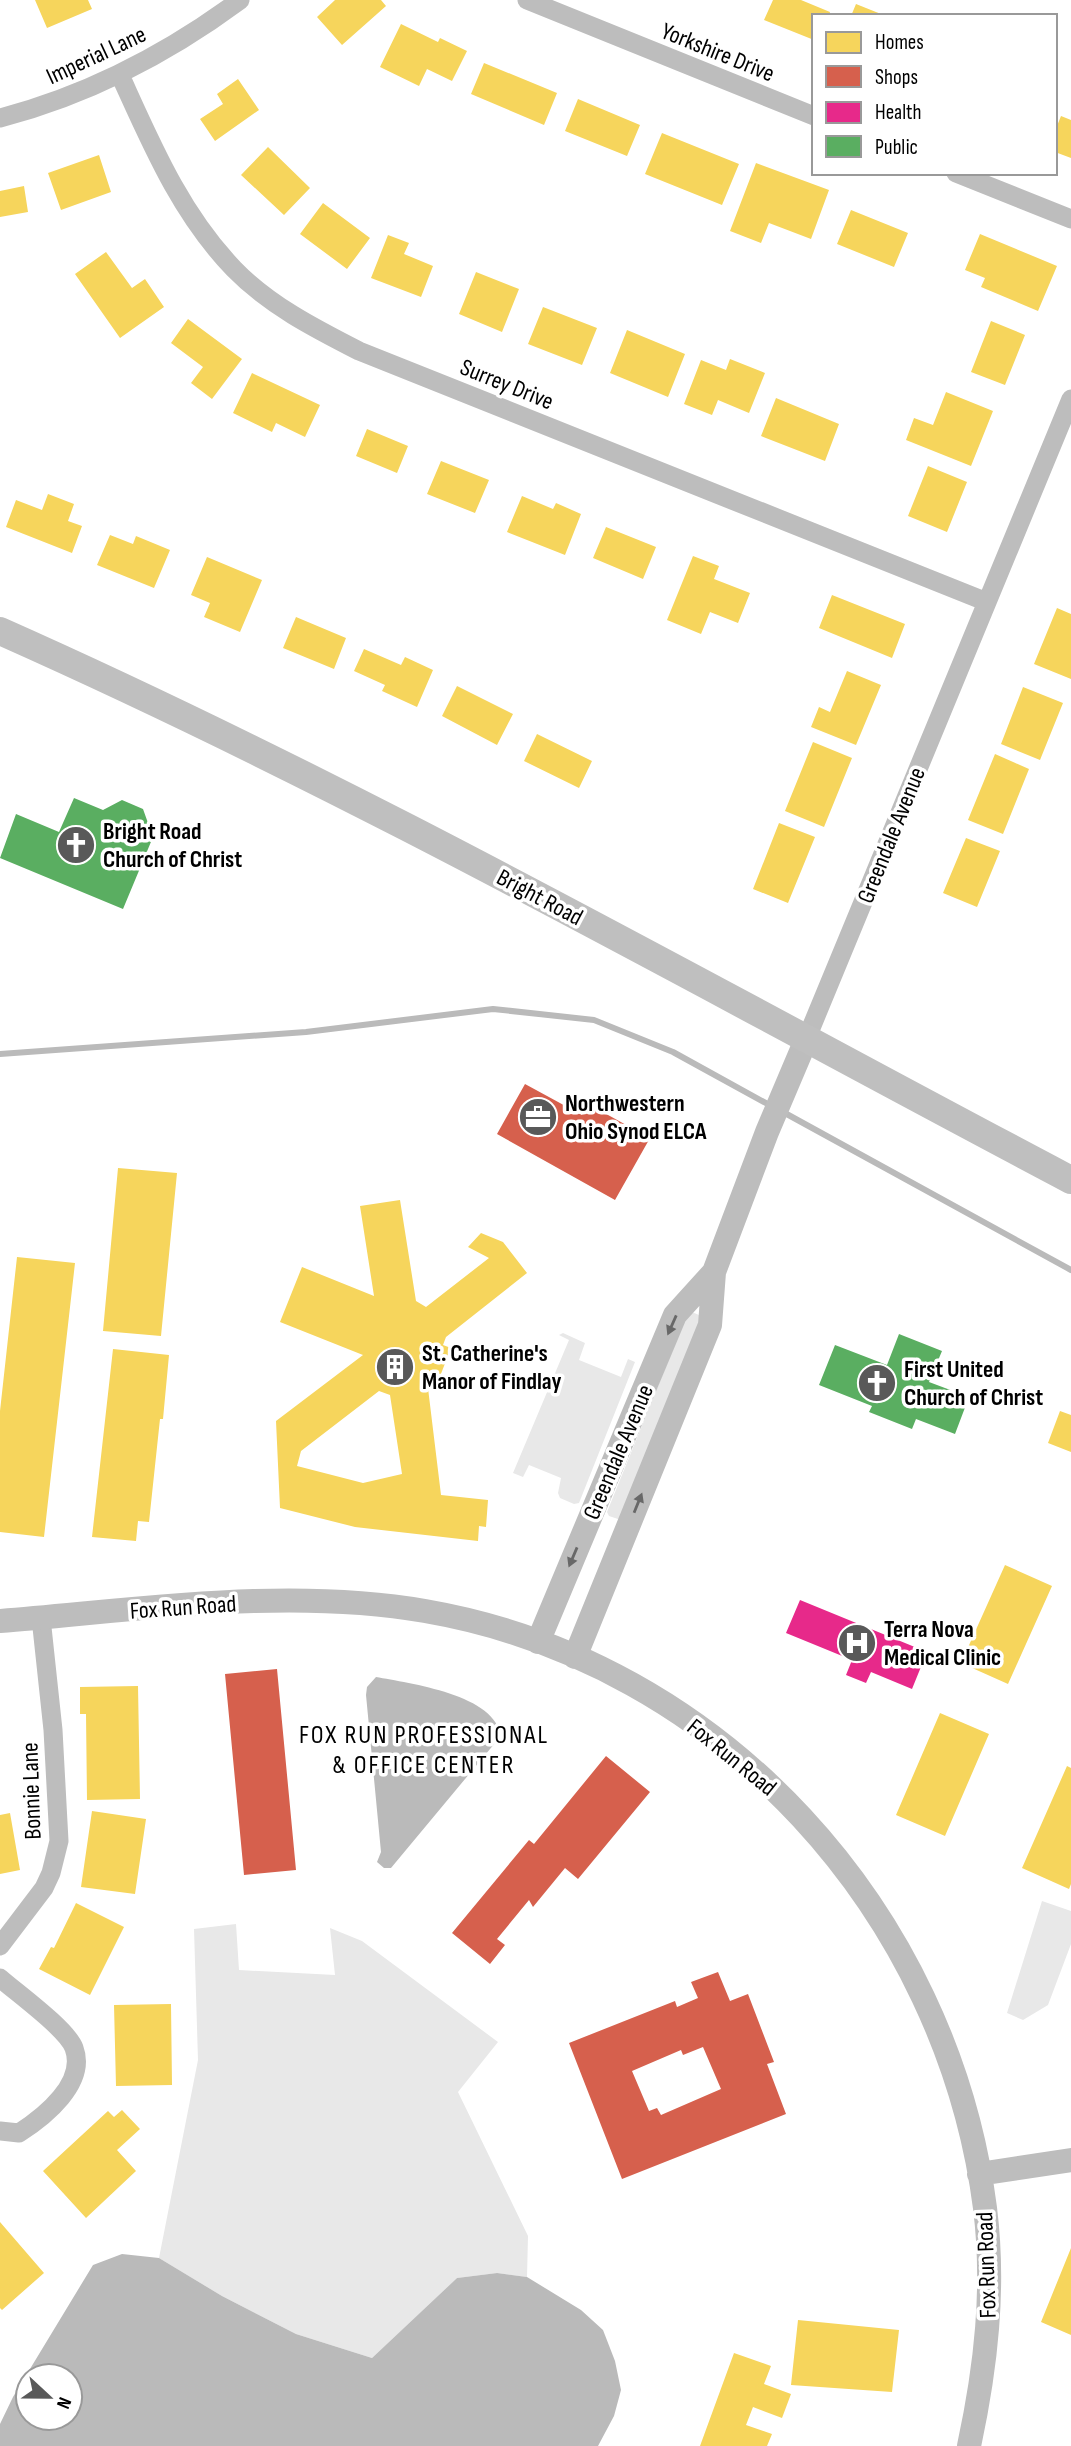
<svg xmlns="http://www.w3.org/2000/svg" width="1071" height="2446" font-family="'Sofia Sans Condensed',sans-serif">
<rect width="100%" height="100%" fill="#fff"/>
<path fill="#e8e8e8" d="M692,1312L699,1315L702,1322L621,1520L609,1516L607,1512L686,1317Z
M563,1333L585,1343L579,1360L621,1377L628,1359L635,1362L579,1503L574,1504L560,1498L558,1493L561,1478L529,1465L523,1477L513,1473L569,1340L559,1335Z
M1042,1901L1071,1911V1944L1048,2005L1023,2020L1007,2013Z
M236,1924L239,1970L335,1975L330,1928L362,1941L498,2042L458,2092L528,2236L527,2277L497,2273L457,2278L372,2358L296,2334L222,2296L159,2258L198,2060L194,1929Z"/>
<path fill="#bababa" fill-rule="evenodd" d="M376,1677C408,1683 499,1695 500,1737L391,1868H384L377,1862L381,1852L366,1695L367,1687Z
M122,2254L159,2258L222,2296L296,2334L372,2358L457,2278L497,2273L527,2277L581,2310L603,2330L615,2361L621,2390L614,2416L598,2446H0V2424L13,2397L93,2265ZM28,2376H70V2418H28Z"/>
<path fill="#f6d55c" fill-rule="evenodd" d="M35,0H88L92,9L47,28Z
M335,0H381L386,6L342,45L317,17Z
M773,0H801L830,12L829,16H814V40L764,20Z
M856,4L886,16H851Z
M401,24L438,42L440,38L467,51L452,81L427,69L419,86L380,67Z
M484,63L557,93L544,125L471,94Z
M238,79L259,110L215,141L200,119L223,104L217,94Z
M578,99L640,125L627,156L565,131Z
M1061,116L1071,120V158L1055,152V131Z
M662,133L739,164L722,205L645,174Z
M268,147L310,188L284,215L241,175Z
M99,155L111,192L61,210L48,173Z
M756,163L829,190L811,239L769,223L761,243L730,231Z
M24,186L28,212L0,217V191Z
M323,203L370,238L347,269L300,234Z
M851,210L908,233L894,267L837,244Z
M980,234L1057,266L1038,311L981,287L985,278L965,270Z
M388,235L409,243L404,254L433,266L421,297L371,278Z
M106,252L132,288L145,279L164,307L120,338L75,274Z
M476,272L519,289L502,332L459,314Z
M543,307L597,328L582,365L528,344Z
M188,319L242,359L212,399L191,383L203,367L171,343Z
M991,321L1025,335L1005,385L971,372Z
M627,330L685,354L668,397L610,373Z
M730,359L765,373L749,413L718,400L712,415L684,404L701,360L726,370Z
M252,373L320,405L305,437L276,423L272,432L233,413Z
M946,392L993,411L971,466L906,440L914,418L933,425Z
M776,398L839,424L825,461L761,436Z
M367,429L408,446L397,473L356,456Z
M441,461L489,480L475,513L427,494Z
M928,466L967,482L947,532L908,516Z
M48,494L74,504L68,521L82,526L72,553L6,527L16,500L42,510Z
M522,496L553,509L556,503L581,514L565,555L507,532Z
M606,527L656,547L643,579L593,558Z
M110,535L133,544L136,536L170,550L154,588L97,565Z
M693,556L719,566L714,579L750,593L738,623L710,612L701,634L667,620Z
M207,557L262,580L240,632L204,617L210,603L191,595Z
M832,595L905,624L892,658L819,628Z
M1057,608L1071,614V679L1034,664Z
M296,617L346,638L334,669L283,648Z
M364,649L401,665L405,657L433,670L417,707L382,691L385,685L354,671Z
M847,671L881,685L856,745L811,727L819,707L830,712Z
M457,686L513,714L497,745L442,716Z
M1023,687L1063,703L1040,760L1001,744Z
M537,734L592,761L579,788L524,761Z
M813,742L852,758L824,827L785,811Z
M995,754L1029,769L1003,834L968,820Z
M779,823L815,837L788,903L753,889Z
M966,838L1000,851L977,907L943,893Z
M118,1168L177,1173L161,1336L103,1331Z
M400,1200L416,1301L426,1307L489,1258L468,1247L481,1233L503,1242L527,1273L446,1337L443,1345L451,1348L437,1384L427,1380L441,1495L488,1500L486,1527L479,1526L478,1541L355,1527L280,1508L276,1421L363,1355L280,1322L302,1267L374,1296L360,1206ZM379,1391L390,1395L402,1474L363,1483L297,1466L301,1451Z
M17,1257L75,1263L44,1537L0,1532V1411Z
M113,1349L169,1355L163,1419H160L149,1522L138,1521L136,1541L92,1537Z
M1060,1411L1071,1415V1452L1048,1443Z
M1005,1565L1052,1586L1008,1684L961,1663Z
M138,1686L140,1799L87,1800L86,1714H80V1687Z
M940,1713L989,1734L945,1836L896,1815Z
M1067,1766L1071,1768V1884L1069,1889L1022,1868Z
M92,1811L146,1819L135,1894L81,1887Z
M10,1813L20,1870L0,1874V1815Z
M76,1903L124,1927L90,1995L39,1969L51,1947L54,1948Z
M171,2004L172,2085L116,2086L114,2005Z
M122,2110L140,2129L117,2150L136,2171L86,2218L43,2171L108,2111L114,2117Z
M0,2222L44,2273L2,2310L0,2308Z
M1071,2248V2335L1041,2322Z
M798,2320L899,2330L892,2392L791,2385Z
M734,2353L771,2366L764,2384L791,2394L782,2418L753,2407L746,2425L772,2434L767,2446H700Z"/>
<path fill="#d6604d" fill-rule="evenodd" d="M525,1084L582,1115L588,1104L650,1138L615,1200L497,1134Z
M277,1669L296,1870L244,1875L225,1674Z
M606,1756L650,1792L578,1879L565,1868L533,1907L529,1900L497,1939L505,1945L490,1964L452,1933L529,1840L534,1844Z
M718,1972L730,2001L748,1994L774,2062L767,2064L786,2114L622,2179L569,2043L675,2001L677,2007L698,1998L691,1982ZM703,2047L721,2089L661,2115L657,2108L649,2111L632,2071L681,2050L683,2055Z"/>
<path fill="#e7298a" d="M800,1600L927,1652L912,1689L871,1672L866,1683L846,1675L852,1660L786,1633Z"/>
<path fill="#5aae61" d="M74,798L103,810L122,800L143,809L153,837L123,909L0,858L16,814L59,832Z
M899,1334L942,1351L929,1382L969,1397L955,1434L916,1419L912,1429L869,1412L872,1406L819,1385L835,1345L887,1365Z"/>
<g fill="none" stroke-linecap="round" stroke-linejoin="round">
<path stroke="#bababa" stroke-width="6" d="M0,1054L306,1032L493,1009L594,1020L673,1052L773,1107
M783,1112L1071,1270"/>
<path stroke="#bdbdbd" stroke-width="19" d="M527,0L814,116
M120,75C151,143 180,213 234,269C269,305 314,328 359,351L987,602
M0,118C88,95 167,54 240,0
M956,173L1071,219
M806,1040L1071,399
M0,1946L44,1888L51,1873L59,1841L53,1730L41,1618
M0,1978C17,1993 67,2029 74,2048C87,2083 44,2117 19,2133L0,2131"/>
<path stroke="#bdbdbd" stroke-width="24" d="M0,1621C138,1610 287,1587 425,1611C721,1662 947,1912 985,2208C995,2288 986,2367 969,2446
M538,1642L675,1315L714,1272
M575,1657L710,1325L714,1272L767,1132L806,1040
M979,2174L1071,2160"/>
<path stroke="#bfbfbf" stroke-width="28" d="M0,631C367,794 716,993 1071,1180"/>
</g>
<defs><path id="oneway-solid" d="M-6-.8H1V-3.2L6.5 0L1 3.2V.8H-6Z" transform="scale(1.75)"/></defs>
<g fill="#686868">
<use href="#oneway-solid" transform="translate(672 1325) rotate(114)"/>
<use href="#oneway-solid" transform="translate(638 1503) rotate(-68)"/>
<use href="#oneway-solid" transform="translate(573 1557) rotate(113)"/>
</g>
<defs>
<g id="church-disc" transform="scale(2.0125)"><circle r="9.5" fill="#595959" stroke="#fff"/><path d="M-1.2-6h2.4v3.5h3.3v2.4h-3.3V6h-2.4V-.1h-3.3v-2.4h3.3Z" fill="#fff"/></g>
<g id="office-disc" transform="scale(2.0125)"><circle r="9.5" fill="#595959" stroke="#fff"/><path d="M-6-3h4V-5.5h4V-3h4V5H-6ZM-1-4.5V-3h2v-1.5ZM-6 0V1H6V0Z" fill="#fff"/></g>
<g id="building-disc" transform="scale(2.0125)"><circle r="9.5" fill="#595959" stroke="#fff"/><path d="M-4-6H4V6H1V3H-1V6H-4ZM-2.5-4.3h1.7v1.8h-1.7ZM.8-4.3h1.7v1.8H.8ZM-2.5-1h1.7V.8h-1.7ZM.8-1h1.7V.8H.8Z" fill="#fff"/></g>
<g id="hospital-disc" transform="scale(2.0125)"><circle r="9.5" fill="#595959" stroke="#fff"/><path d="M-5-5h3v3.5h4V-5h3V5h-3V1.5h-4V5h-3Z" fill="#fff"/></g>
</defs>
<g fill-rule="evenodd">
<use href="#church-disc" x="76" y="845"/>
<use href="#office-disc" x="538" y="1117"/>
<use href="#building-disc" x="395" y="1367"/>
<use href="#church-disc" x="877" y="1383"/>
<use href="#hospital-disc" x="857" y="1643"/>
</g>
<g text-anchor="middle" stroke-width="7" stroke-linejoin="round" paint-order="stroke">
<g font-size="24" fill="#000" stroke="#fff">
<text transform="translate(718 52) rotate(22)" y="8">Yorkshire Drive</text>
<text transform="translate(96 55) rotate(-25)" y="8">Imperial Lane</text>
<text transform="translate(507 384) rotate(22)" y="8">Surrey Drive</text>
<text transform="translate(891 835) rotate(-68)" y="8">Greendale Avenue</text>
<text transform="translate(540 897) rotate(28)" y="8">Bright Road</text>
<text transform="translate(618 1452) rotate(-67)" y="8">Greendale Avenue</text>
<text transform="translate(183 1607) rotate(-4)" y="8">Fox Run Road</text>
<text transform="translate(732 1757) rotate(39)" y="8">Fox Run Road</text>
<text transform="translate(31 1791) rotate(-92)" y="8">Bonnie Lane</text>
<text transform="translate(986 2265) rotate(-92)" y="8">Fox Run Road</text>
</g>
<g font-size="24" font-weight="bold" fill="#000" stroke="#fff" text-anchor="start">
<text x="103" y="839">Bright Road<tspan x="103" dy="28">Church of Christ</tspan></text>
<text x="565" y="1111">Northwestern<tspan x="565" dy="28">Ohio Synod ELCA</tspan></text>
<text x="422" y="1361">St. Catherine's<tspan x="422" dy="28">Manor of Findlay</tspan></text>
<text x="904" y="1377">First United<tspan x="904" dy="28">Church of Christ</tspan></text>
<text x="884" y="1637">Terra Nova<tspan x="884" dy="28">Medical Clinic</tspan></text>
</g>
<g font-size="26" letter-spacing="2" fill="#000" stroke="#fff">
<text x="424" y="1743">FOX RUN PROFESSIONAL<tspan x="424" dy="30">&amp; OFFICE CENTER</tspan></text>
</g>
</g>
<rect x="812" y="14" width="245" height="161" fill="#ffffff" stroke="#999999" stroke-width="2"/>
<rect x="826" y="32" width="35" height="21" fill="#f6d55c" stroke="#999999" stroke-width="2"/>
<text x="875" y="49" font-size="21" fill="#000000">Homes</text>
<rect x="826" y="66" width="35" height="21" fill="#d6604d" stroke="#999999" stroke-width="2"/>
<text x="875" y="84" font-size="21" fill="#000000">Shops</text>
<rect x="826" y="102" width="35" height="21" fill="#e7298a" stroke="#999999" stroke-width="2"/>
<text x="875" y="119" font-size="21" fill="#000000">Health</text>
<rect x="826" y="136" width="35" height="21" fill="#5aae61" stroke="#999999" stroke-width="2"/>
<text x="875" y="154" font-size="21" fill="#000000">Public</text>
<g transform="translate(49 2397) rotate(112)"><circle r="33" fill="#ffffff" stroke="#999999" stroke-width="2"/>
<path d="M0-5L12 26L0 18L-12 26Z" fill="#595959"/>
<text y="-10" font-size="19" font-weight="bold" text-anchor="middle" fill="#000000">N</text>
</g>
</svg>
